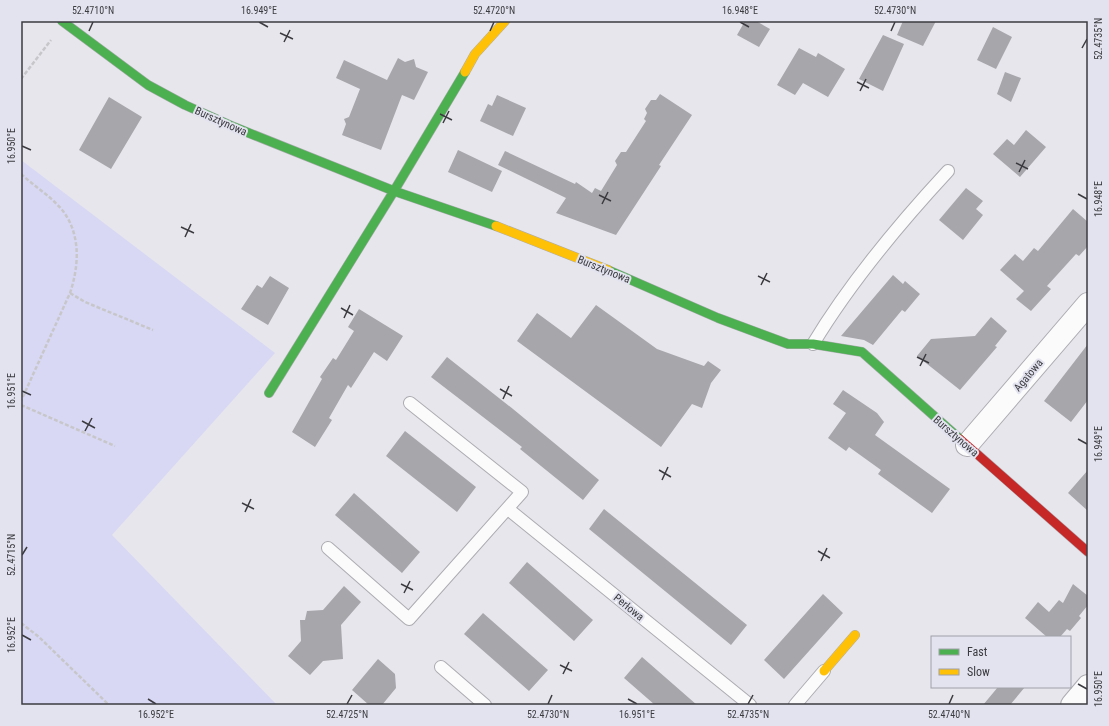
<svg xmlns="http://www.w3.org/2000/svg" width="1109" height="726" font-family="'Roboto Condensed',sans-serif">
<rect width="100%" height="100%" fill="#e6e6ec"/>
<path fill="#d8d8f5" d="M21,160L275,353L112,535L277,705H21Z"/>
<path fill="#a6a6ab" d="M745,21H756L770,29L759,47L737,35Z
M903,21H936L923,46L897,35Z
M993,27L1012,37L996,69L977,60Z
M883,35L904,44L883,91L859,79Z
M799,48L816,57L818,53L845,69L828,97L803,83L795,95L777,85Z
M398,58L405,62L414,59L416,67L428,72L414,100L402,95L381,150L342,135L346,124L344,119L349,117L360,89L336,78L344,60L387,80Z
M1005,72L1021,78L1011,102L997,94Z
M660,94L692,115L659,165L661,166L616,235L556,213L566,198L498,165L505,151L575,184L576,182L592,193L595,188L601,191L617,165L615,161L621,152H626L646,121L644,119L647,113L645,109L651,100H656Z
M497,95L526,108L513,136L480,121L488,104L492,106Z
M109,97L142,117L111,169L79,150Z
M1026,130L1046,147L1020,177L993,154L1007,139L1014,145Z
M458,150L502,171L492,192L448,172Z
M966,188L983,201L976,209L983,215L963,240L939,220Z
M1073,209L1088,222V246L1079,256L1076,254L1047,286L1051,289L1031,311L1016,299L1024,291L1000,270L1015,254L1023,261L1034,248L1038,251Z
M893,275L903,284L905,281L920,294L905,312L902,310L873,345L864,340L841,336Z
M270,276L289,288L268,325L241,309L257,285L262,288Z
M596,305L657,349L704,366L708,361L721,370L711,383L702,408L692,404L661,447L517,341L537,313L571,338Z
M359,309L403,336L387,361L374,352L351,388L348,385L329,418L332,420L315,447L292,432L322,379L320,377L333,358L336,360L354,331L348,327Z
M991,317L1007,331L995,346L997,347L960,390L917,356L931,339L975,336Z
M1088,344V400L1071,422L1044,401Z
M447,357L513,409L599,480L583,500L520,449L522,447L431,377Z
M843,390L877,413L884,422L875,435L950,489L932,513L878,474L881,470L849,447L846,451L828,438L846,413L833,404Z
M405,431L476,487L457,512L386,456Z
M1088,470V511L1068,493Z
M354,493L420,552L402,573L335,515Z
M604,509L747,625L731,645L589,529Z
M527,562L593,620L574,641L509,583Z
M1073,584L1088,596V605L1079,616L1081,618L1070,631L1067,629L1060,637H1047L1025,618L1038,602L1049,612L1059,600L1063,603Z
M344,586L361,602L341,625L343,659L323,661L310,675L288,656L301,641L300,620H305L307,611L323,610Z
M823,594L843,613L784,679L764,660Z
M483,613L548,670L529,691L464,634Z
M642,657L697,705H655L624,678Z
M378,659L395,674L396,688L382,705H369L352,690Z
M998,687H1025L1010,705H983Z"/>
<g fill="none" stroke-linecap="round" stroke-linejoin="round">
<g stroke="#acacb1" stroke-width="14">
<path id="lane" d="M813,344C851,281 898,225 948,171
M508,509L750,705
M328,548L409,619L522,492L410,403
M441,667L485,705
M795,705L824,671"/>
</g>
<g stroke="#acacb1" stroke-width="24">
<path id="street" d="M967,445L1088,304
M1072,705L1088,686"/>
</g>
<g stroke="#acacb1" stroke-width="10">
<path id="fast" d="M62,21L148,85L185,105L234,127L394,191L496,226
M608,270L718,318L788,344H813L862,352L960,439
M269,393L394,191L465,72"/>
</g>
<g stroke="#acacb1" stroke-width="10">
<path id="slow" d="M465,72L475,54L505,21
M496,226L608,270
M824,671L855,635"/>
</g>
<g stroke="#acacb1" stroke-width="10">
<path id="jam" d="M960,439L1088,552"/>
</g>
<path stroke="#c7c7ca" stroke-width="2.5" stroke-dasharray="4 2" stroke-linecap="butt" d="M21,79L51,40
M21,174C34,186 52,197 63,211C81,235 79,266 70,293L21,401
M70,293L85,302L153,330
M21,405L115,446
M21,623L39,637L109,705"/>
<use href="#lane" stroke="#fbfbfc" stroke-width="12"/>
<use href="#street" stroke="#fbfbfc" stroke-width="22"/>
<use href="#fast" stroke="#4caf50" stroke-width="9"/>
<use href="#slow" stroke="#ffc107" stroke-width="9"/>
<use href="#jam" stroke="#c62828" stroke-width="9"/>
</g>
<path fill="none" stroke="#3b3b40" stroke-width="1.5" d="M259,22L268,27M740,22L749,27M89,31L93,22M490,31L494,22M891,31L895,22M280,33L293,39M284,42L290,30M1082,48L1087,39M857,82L869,88M860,91L866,79M440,114L452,120M443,123L449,111M22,146L31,150M1016,163L1028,169M1019,172L1025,160M1078,194L1087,199M599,195L611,201M602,204L608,192M181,227L194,233M185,237L191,224M758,276L770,282M761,285L767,273M341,308L353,315M344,318L350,305M917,357L929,363M920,366L926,354M500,389L512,396M22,391L31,395M503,399L509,386M82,421L95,428M85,431L92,418M1078,439L1087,444M659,470L671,477M662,480L668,467M242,503L254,509M245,512L251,499M818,551L830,558M22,555L27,547M821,561L827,548M401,584L413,590M404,593L410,581M22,635L31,640M560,665L572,671M563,674L569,662M1078,684L1087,689M148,699L156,704M628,699L637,704M347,704L352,695M548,704L552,695M748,704L753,695M949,704L953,695"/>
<g text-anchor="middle" stroke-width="4" stroke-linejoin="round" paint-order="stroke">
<g font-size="11" fill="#3b3b40" stroke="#e3e3ef">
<text transform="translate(221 121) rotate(24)" y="4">Bursztynowa</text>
<text transform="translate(604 269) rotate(22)" y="4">Bursztynowa</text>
<text transform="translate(1028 375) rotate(-50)" y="4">Agatowa</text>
<text transform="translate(956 436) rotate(41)" y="4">Bursztynowa</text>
<text transform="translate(629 607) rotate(39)" y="4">Perłowa</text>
</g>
</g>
<rect width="1109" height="726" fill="none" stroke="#e3e3ef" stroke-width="44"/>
<rect x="931" y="636" width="140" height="52" fill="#e3e3ef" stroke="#a0a0a9"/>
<rect x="939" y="649" width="20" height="6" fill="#4caf50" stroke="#a0a0a9"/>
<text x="967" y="656" font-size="12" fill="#3b3b40">Fast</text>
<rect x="939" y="669" width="20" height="6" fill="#ffc107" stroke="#a0a0a9"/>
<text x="967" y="676" font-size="12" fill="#3b3b40">Slow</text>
<rect x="22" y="22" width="1065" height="682" fill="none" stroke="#3b3b40" stroke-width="1.5"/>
<g font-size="10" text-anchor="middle" fill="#3b3b40">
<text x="93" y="14">52.4710°N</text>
<text x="259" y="14">16.949°E</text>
<text x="494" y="14">52.4720°N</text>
<text x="740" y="14">16.948°E</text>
<text x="895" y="14">52.4730°N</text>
<text transform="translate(1098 39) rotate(-90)" y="4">52.4735°N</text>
<text transform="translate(11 146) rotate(-90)" y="4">16.950°E</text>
<text transform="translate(1098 199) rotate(-90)" y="4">16.948°E</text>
<text transform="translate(11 391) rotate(-90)" y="4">16.951°E</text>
<text transform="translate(1098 444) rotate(-90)" y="4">16.949°E</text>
<text transform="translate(11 555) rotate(-90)" y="4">52.4715°N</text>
<text transform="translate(11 635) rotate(-90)" y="4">16.952°E</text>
<text transform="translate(1098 689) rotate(-90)" y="4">16.950°E</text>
<text x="156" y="718">16.952°E</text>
<text x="347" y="718">52.4725°N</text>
<text x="548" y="718">52.4730°N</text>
<text x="637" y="718">16.951°E</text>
<text x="748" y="718">52.4735°N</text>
<text x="949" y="718">52.4740°N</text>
</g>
</svg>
